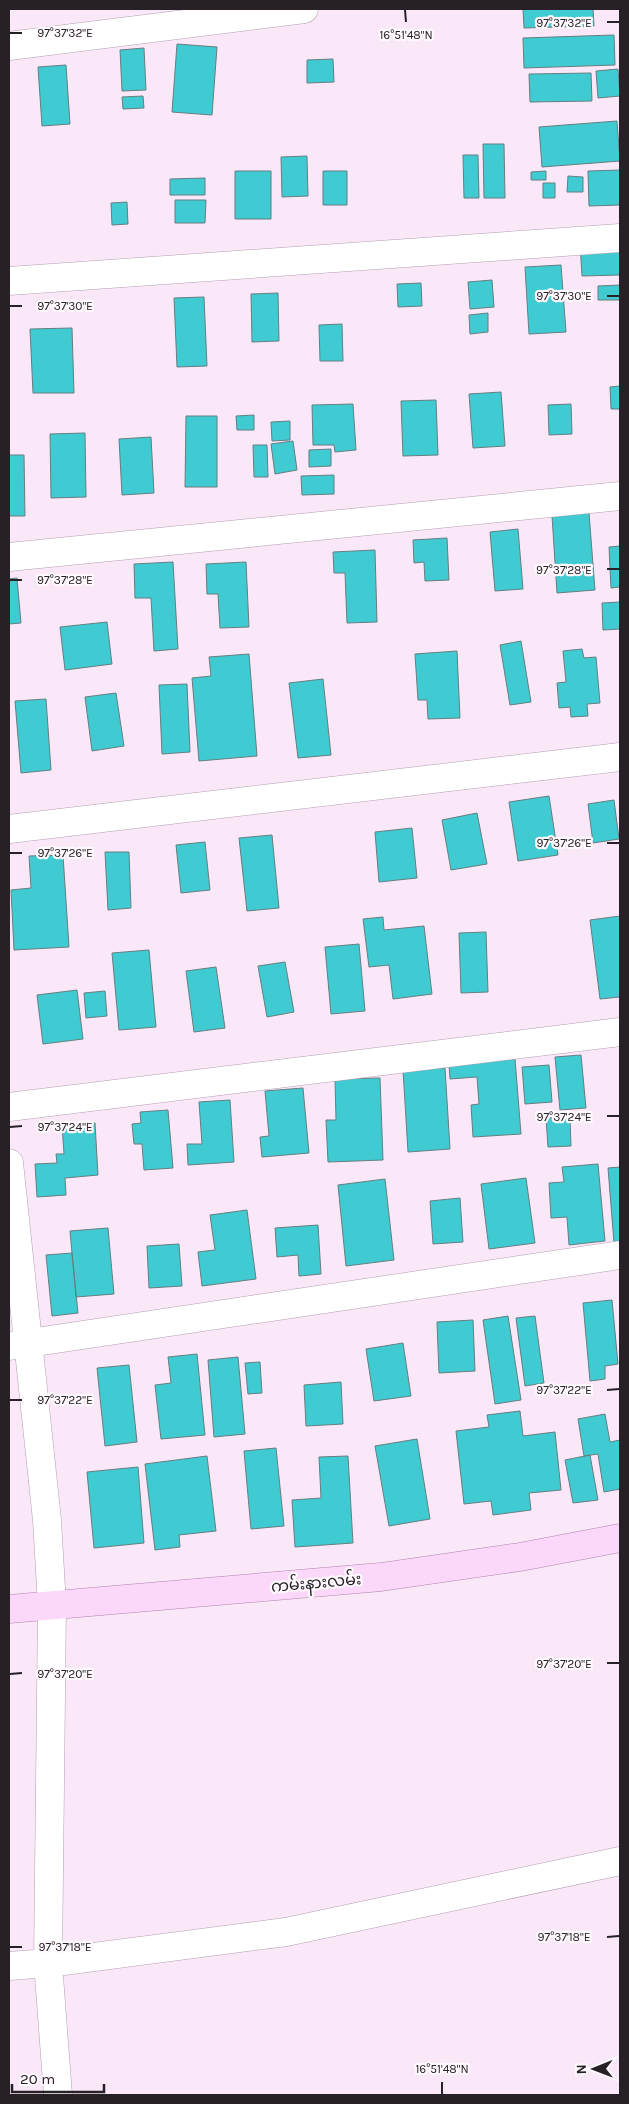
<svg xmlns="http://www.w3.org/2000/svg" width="629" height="2104" font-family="Karla,'Noto Sans Myanmar',sans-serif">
<rect width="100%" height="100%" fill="#fae7f8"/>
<path fill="#40cad2" stroke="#647f81" d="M523,9H593L594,26L524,28Z
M614,35L615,65L524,68L523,38Z
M177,44L217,47L212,115L172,112Z
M144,48L146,90L122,91L120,50Z
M333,59L334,82L307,83V60Z
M66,65L70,124L42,126L38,67Z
M618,69L620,96L598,98L596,71Z
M591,73L592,101L530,102L529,74Z
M143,96L144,108L123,109L122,97Z
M617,121L620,161L542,167L539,127Z
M483,144H504L505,198H484Z
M463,155H478L479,198H464Z
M307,156L308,196L282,197L281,157Z
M620,170V205L589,206L588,171Z
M235,171H271V219H235Z
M323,171H347V205H323Z
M546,171V180H531V172Z
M568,176L583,177V192H567Z
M205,178V195H170V179Z
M543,183H555V198H543Z
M175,200H206L205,223H175Z
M127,202L128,224L112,225L111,203Z
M620,242V275L582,276L580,243Z
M561,265L566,332L529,334L525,267Z
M492,280L494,307L470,309L468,282Z
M421,283L422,306L398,307L397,284Z
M620,285V300H598V286Z
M278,293L279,341L252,342L251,294Z
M204,297L207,366L177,367L174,298Z
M488,313V332L470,334L469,315Z
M342,324L343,361H320L319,325Z
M72,328L74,393H33L30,329Z
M620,386V409H611L610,387Z
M501,392L505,446L473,448L469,394Z
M436,400L438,455L403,456L401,401Z
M353,404L356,450L335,452L334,445H313L312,405Z
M571,404L572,434L549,435L548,405Z
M254,415V430H237L236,416Z
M186,416H217V487H185Z
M290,421V440L272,441L271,422Z
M85,433L86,497L51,498L50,434Z
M151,437L154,493L122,495L119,439Z
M293,441L297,470L275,474L271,444Z
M253,445H267L268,477H254Z
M331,449V466L309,467V450Z
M9,455H24L25,516H9Z
M334,475V494L302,495L301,476Z
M589,513L595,590L557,593L552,516Z
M518,529L523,589L495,591L490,532Z
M447,538L449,580L425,581L424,562L414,563L413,540Z
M620,546V587L611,588L609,547Z
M375,550L377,622L347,623L345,573H334L333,552Z
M173,562L178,649L154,651L151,598H135L134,564Z
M246,562L249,627L220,628L218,594H207L206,564Z
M17,578L21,623L9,624V579Z
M620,602V629L603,630L602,603Z
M107,622L112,664L65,670L60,627Z
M521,641L531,702L510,705L500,645Z
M582,649L584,658L596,657L600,703L587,704L588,716L571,717L570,707L559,708L557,683L566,682L563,651Z
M457,651L460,718L428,719L427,700H418L415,654Z
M249,654L257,756L199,761L192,678L211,676L209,657Z
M323,679L331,755L298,758L289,683Z
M187,684L190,752L162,754L159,685Z
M116,693L124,746L92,751L85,697Z
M46,699L51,770L21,773L15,701Z
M549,796L558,855L518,861L509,802Z
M614,800L619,839L593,843L588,804Z
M477,813L487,864L451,870L442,820Z
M412,828L417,878L379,882L375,832Z
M272,835L279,908L247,911L239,838Z
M205,842L210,890L181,893L176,845Z
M105,852H129L131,908L108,910Z
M63,855L69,947L14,950L11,890L31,888L29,856Z
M620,916V997L600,999L590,920Z
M383,917L384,930L424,926L432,994L393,999L389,965L369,967L363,919Z
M486,932L488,992L461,993L459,933Z
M359,944L365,1011L331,1014L325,947Z
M149,950L156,1027L119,1030L112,953Z
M285,962L294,1012L267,1017L258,966Z
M216,967L225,1028L194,1032L186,971Z
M77,990L83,1039L43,1044L37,995Z
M105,991L107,1016L86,1018L84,993Z
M581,1055L586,1108L560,1110L555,1057Z
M515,1059L521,1134L473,1137L471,1105L479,1104L477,1077L450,1079L449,1064Z
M549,1065L552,1102L525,1104L522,1067Z
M445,1068L450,1149L408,1152L403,1070Z
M380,1078L383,1160L328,1162L326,1120H336L335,1079Z
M303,1088L309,1153L262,1157L260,1137L269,1136L265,1091Z
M230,1100L234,1162L188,1165L187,1144H202L199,1102Z
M168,1110L173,1168L144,1170L142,1144H134L132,1124L141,1123L140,1112Z
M570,1117L571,1146L548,1147L546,1118Z
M95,1123L98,1175L65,1178L66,1195L37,1197L35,1164L57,1163L56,1154H64L62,1125Z
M598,1164L605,1241L569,1245L567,1217L551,1218L549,1183L564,1182L562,1167Z
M620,1167V1242L614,1243L608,1168Z
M526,1178L535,1243L489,1249L481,1184Z
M385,1179L394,1260L346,1266L338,1185Z
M460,1198L463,1242L433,1244L430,1201Z
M247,1210L256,1279L202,1286L198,1252L215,1250L210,1215Z
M318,1225L321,1274L299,1276L298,1255L277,1257L275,1228Z
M108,1228L114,1294L76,1297L70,1231Z
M179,1244L182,1286L149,1288L147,1246Z
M72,1253L78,1313L52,1316L46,1255Z
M612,1300L618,1364L605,1366V1379L590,1381L583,1303Z
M508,1316L521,1400L495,1404L483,1320Z
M535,1316L544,1383L525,1386L516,1318Z
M473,1320L475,1371L439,1373L437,1322Z
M403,1343L411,1396L374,1401L366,1349Z
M197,1354L205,1435L161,1439L155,1385L171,1383L168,1357Z
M238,1357L245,1434L214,1437L208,1360Z
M260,1362L262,1393L248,1394L245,1363Z
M129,1365L137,1442L105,1446L97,1368Z
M341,1382L343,1424L306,1426L304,1385Z
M520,1411L523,1436L555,1432L561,1490L529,1493L531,1510L493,1515L491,1501L464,1504L456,1431L489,1427L487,1415Z
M605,1414L610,1442L620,1440V1489L604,1492L598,1454L584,1456L578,1419Z
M417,1439L430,1519L389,1526L375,1446Z
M276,1448L284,1526L251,1529L244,1451Z
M590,1455L598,1500L573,1503L565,1460Z
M207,1456L216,1531L179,1535L180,1547L155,1550L145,1464Z
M348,1456L353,1543L295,1547L292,1500L321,1498L319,1457Z
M138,1467L144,1543L94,1548L87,1472Z"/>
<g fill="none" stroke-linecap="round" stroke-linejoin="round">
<g stroke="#b2a0b1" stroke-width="29">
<path id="minor" d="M9,46L304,9
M9,281L620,238
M9,557L620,496
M9,829L620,757
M9,1107L620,1032
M9,1163L47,1520L52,1605L48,1963L58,2095
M9,1346L620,1255
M9,1966L48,1963L286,1932L620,1861"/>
</g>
<g stroke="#b086ad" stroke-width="29">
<path id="major" d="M9,1609L381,1577L520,1557L620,1538"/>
</g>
<use href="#minor" stroke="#fff" stroke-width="28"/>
<use href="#major" stroke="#fbd7f9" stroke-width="28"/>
</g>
<path fill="none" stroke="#272027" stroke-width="2" d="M405,10L406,22M607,22H619M10,33H22M607,296H619M10,306H22M607,569H619M10,580H22M607,843H619M10,853H22M607,1116H619M10,1127L22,1126M607,1390L619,1389M10,1400H22M607,1663H619M10,1674L22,1673M607,1937L619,1936M10,1947H22M442,2082V2094"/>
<g text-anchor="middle" stroke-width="4.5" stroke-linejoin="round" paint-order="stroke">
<g font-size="16" fill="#272027" stroke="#fdf9fd">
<text transform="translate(316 1582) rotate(-5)" y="6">ကမ်းနားလမ်း</text>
</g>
</g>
<g font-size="12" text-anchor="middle" fill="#272027" stroke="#fdf9fd" stroke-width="4.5" stroke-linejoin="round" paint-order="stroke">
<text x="564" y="27">97°37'32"E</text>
<text x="65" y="37">97°37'32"E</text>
<text x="406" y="39">16°51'48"N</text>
<text x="564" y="300">97°37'30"E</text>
<text x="65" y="310">97°37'30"E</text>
<text x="564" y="574">97°37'28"E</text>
<text x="65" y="584">97°37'28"E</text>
<text x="564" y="847">97°37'26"E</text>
<text x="65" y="857">97°37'26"E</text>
<text x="564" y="1121">97°37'24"E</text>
<text x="65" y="1131">97°37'24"E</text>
<text x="564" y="1394">97°37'22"E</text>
<text x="65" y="1404">97°37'22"E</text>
<text x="564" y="1668">97°37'20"E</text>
<text x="65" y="1678">97°37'20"E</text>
<text x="564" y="1941">97°37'18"E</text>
<text x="65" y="1951">97°37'18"E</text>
<text x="442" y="2073">16°51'48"N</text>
</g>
<rect width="629" height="2104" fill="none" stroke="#272027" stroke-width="20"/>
<g transform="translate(594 2069) rotate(269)" stroke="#fdf9fd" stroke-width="4" paint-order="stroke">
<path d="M0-4L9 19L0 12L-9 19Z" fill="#272027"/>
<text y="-8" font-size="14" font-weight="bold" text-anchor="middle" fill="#272027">N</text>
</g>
<path d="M12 2084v8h92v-8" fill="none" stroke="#272027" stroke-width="2.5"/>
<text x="20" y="2084" font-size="15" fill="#272027" stroke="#fdf9fd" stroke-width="4" paint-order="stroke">20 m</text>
</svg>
